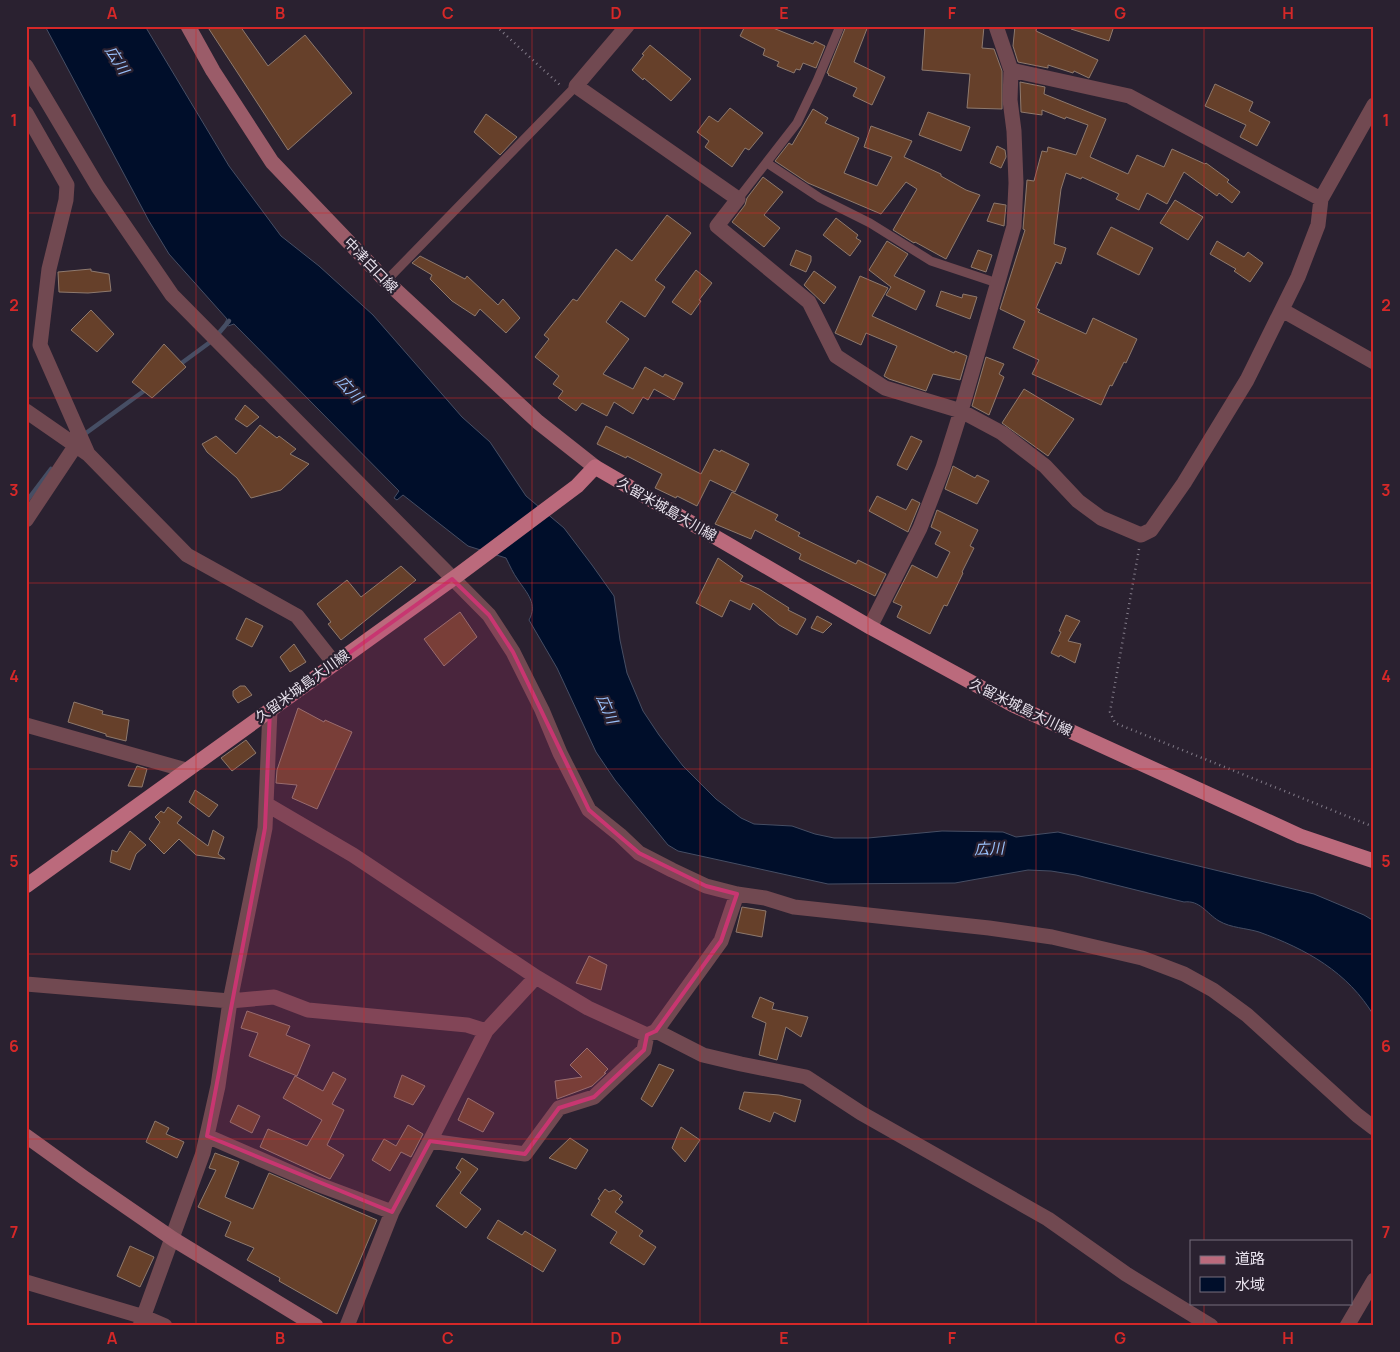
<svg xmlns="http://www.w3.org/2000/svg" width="1400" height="1352" font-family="Manrope,'Noto Sans JP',sans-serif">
<rect width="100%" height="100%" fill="#2a2130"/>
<path fill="#000e2a" stroke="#464e64" d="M45,26H145L229,166L281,236L319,266L373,315L462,417L490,442L526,496L564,528L592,565L614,596L620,640L627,673L643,711L659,735L683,766L716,799L741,818L754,824L792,826L815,834L834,838H868L942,831L1003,832L1016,837L1058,832L1314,894L1364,915L1374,921V1016C1348,972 1306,949 1259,932C1246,928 1231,928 1219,921C1206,913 1200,900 1184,902L1076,875L1051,871L1028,870L955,883L828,884L678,851L668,845L615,780L596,752L557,668L529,620C538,604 527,593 518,580C513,573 510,566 506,558L468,546L403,495L397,500L394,498L399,491L234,324L228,326L225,323L227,319L169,254L149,221Z"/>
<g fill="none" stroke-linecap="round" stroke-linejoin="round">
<path stroke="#464e64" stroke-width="4.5" d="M179,365L213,340L229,321
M82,436L148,388
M26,502L51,469"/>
</g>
<path fill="#66402a" stroke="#8e796d" d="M207,26H240L268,66L305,35L352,93L288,150Z
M745,26H768L813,44L815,41L825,46L816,68L803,63L800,70L796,69L794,73L777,66L779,62L763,55L765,49L740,36Z
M846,26H868L854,62L885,77L872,105L853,96L857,88L828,75L829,74L827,73Z
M925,26H984L982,48L994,49L1002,71V109L967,108L970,74L922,70Z
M1015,26H1037L1036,31L1098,60L1089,78L1074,71L1073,73L1048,65V68L1018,62L1013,46Z
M1072,26H1114L1109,41L1071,29Z
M650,45L691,79L671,101L644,78L643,80L632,70L644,55L642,54Z
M1020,82L1045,87L1044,94L1106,119L1090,157L1128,174L1137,155L1164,167L1172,149L1205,164L1206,163L1229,180L1227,182L1240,192L1232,203L1219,193L1217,196L1184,172L1167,204L1147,193L1139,210L1116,199L1119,194L1082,177L1081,179L1066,173L1061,189L1054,244L1066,248L1061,264L1056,262L1036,308L1040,310L1038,312L1086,334L1093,318L1137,339L1126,363L1124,362L1112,386L1110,385L1101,405L1032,374L1039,360L1013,348L1025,321L1000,309L1025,230L1023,229L1027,180L1034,181L1042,151L1047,152L1048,147L1076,155L1088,125L1066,117L1065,119L1042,110V115L1021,112Z
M1215,84L1253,102L1249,111L1270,122L1257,146L1240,137L1246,125L1205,106Z
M730,108L763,133L749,150L745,148L732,167L705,147L709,141L697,132L709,116L718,122Z
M813,109L828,118L825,123L859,138L844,173L877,186L892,157L864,147L871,126L912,141L904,157L941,174V176L966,190L980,195L946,259L915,242L914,243L893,230L917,189L906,182L881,214L808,183L775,161L789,143L792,145Z
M928,112L970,127L961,151L919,135Z
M486,114L517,137L500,155L474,132Z
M997,146L1005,150L1006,157L1001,168L990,163Z
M763,177L783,192L764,215L780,228L764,247L732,222L745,205L747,198Z
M1175,200L1203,217L1188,240L1160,223Z
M994,203L1006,205L1004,226L987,221Z
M667,215L691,233L655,280L665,287L645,317L621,301L606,322L629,339L603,374L633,389L645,367L663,377L665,374L683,383L674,400L654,389L648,400L643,397L633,414L614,402L607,416L582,403L576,411L558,398L563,391L553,384L559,376L535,357L549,339L544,335L573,299L577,301L616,249L632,261Z
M836,218L858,235L856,238L861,241L850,256L823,235Z
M1111,227L1153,248L1139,275L1097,254Z
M887,241L908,254L894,276L925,291L916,310L886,295L891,287L869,270Z
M1217,241L1244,257L1248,252L1263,263L1250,282L1234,271L1236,269L1210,254Z
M796,250L811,256V261L806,272L790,265Z
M978,250L992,255L986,272L971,267Z
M420,256L465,279L467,276L498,305L503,299L520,318L506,333L480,309L475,316L452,301L430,279L432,275L412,263Z
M91,269V271L109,274L111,291L88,293L59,292L58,272Z
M696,270L712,283L699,300L701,301L691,315L672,302Z
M814,271L836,287L824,304L804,285Z
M860,276L888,288L872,316L954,353L955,351L967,356L960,380L933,374L926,391L889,379L884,376L897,346L866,333L861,345L835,333Z
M941,291L962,298L963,294L977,297L970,319L936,306Z
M91,310L114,334L97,352L71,330Z
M164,344L186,367L152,398L132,382Z
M986,357L1004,364L999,374L1004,377L989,415L972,406Z
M1024,389L1074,419L1048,456L1002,423Z
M245,405L259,417L247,427L235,419Z
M260,425L277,438L279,436L296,449L290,454L309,464L281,490L251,498L237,478L207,452L202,444L216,436L236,454Z
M606,426L701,474L714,449L720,452L721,450L749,464L735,492L710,480L697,506L677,496L676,498L655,488L662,474L627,456L626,458L597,444Z
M911,436L922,441L907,470L897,465Z
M953,466L975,478L977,475L989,481L977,504L945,489Z
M732,492L778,515L775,520L800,533L798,536L856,564L858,560L886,574L875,596L799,559L801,554L755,530L751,539L715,524Z
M877,496L906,510L912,499L920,503L908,532L869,511Z
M937,510L978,530L970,546L974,548L962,572L963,573L947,606L944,605L930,634L897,617L902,606L893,602L912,565L937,578L950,552L935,544L941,532L931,527Z
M718,558L743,576L740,581L759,589L789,608L788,610L806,619L797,635L779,625L753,603L750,610L730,600L722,617L696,603Z
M401,566L416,580L341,640L328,624L331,622L317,604L347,580L361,597Z
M460,612L477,637L444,666L424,639Z
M1066,615L1080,621L1068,641L1081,644L1075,663L1060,655L1059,657L1051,653L1061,632L1059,631Z
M817,616L832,624L823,633L811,628Z
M246,618L263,626L252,647L236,639Z
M294,644L306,662L290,672L280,657Z
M240,686H245L252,695L238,703L233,696V691Z
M74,702L103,711L102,714L129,720L126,741L106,736V734L68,722Z
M298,708L324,722L325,720L352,732L317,809L292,798L297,785L276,783L277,770Z
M246,740L256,753L232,771L221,758Z
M137,766L147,769L142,787L128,786Z
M195,790L218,805L209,817L189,802Z
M168,807L182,817L177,823L208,846L213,830L224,837L218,854L225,859L196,855L179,839L164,854L149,839L160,822L155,817L161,811L164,813Z
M130,831L146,845L136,854L130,870L110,862L112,850L117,852Z
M742,907L766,911L762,937L736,932Z
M589,956L607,965L601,990L576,983Z
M760,997L774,1003L772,1009L808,1017L801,1037L786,1027L777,1060L759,1055L766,1023L752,1017Z
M247,1011L290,1026L286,1035L310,1045L297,1076L249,1056L258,1033L241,1028Z
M587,1048L608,1069L604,1073H606L592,1086L557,1099L555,1081L582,1077L570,1065Z
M659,1064L674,1070L652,1107L641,1099Z
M333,1072L346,1079L332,1104L344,1110L327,1145L344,1155L330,1179L260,1147L268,1129L307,1146L322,1120L283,1098L295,1076L323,1091Z
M402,1075L425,1086L413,1105L394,1097Z
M744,1092L779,1095L801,1100L795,1122L774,1112L770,1122L739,1109Z
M468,1098L494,1113L483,1132L458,1120Z
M238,1105L260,1116L252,1133L230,1122Z
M155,1121L169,1128L166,1134L184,1142L177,1158L146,1142Z
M408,1125L423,1134L411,1157L401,1152L390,1171L372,1160L384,1139L396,1146Z
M681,1127L700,1140L685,1162L672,1148Z
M570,1138L588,1150L576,1169L549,1158Z
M215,1153L239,1162L225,1197L253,1209L269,1173L377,1220L337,1314L279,1281L280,1278L247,1260L254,1248L225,1236L231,1222L198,1207L216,1170L209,1168Z
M462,1158L478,1169L460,1193L481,1209L466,1228L436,1206L461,1172L456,1168Z
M605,1189L609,1192L614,1190L622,1196L619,1199L623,1202L615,1212L643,1231L639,1236L656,1247L644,1265L610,1243L617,1232L591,1215L600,1200L598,1199Z
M498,1220L522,1235L525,1231L556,1250L543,1272L487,1238Z
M130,1246L154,1257L140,1287L117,1276Z"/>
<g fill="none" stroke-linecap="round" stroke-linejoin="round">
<path stroke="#827b88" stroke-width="2.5" stroke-dasharray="1 4" stroke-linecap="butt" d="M496,26L561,86
M1139,549L1110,712L1115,723L1374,827"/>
<path stroke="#714951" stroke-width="9" d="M767,163L820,198L870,223L931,261L997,283
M738,199L797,123L817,81L840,26
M386,281L576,86"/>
<path stroke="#714951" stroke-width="15" d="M627,26L576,86L738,199L717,226L809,302L836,356L885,388L961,411L1002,433L1045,466L1078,501L1101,518L1141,535L1151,530L1184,483L1247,380L1298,277L1318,225L1321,199L1374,105
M26,66L98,187L172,295L489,615L513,652L542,710L560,753L589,810L620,835L639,853L672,870L706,886L737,894L765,898L794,907L989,928L1052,937L1142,958L1184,974L1213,990L1247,1015L1357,1115L1374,1128
M1011,70L1129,96L1321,199
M26,113L67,185L66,200L49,269L40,345L88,454
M1282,310L1374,362
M26,411L88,454L187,555L297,616L334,663
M26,520L76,445
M870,627L920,528L943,468L961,411L1014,226L1016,183L1014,131L1010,100L1011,70L996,26
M26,725L186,770
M266,804L353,855L536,977
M26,984L230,1001L274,997L308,1010L467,1025L486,1031L536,977L588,1008L647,1035L656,1031L721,941L737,894
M656,1031L703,1055L741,1064L806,1077L861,1113L1048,1219L1126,1274L1211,1326
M207,1136L317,1184L392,1212
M430,1141L525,1154L559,1108L594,1097L644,1050L647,1035
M26,1282L144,1317L165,1326
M140,1326L203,1153L218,1086L230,1001L265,828L270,710
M347,1326L392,1212L430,1141L486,1031
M1347,1326L1374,1280"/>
<path stroke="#9b5c69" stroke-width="15" d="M188,26L213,71L272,162L386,281L538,422L595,467
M26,1136L83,1177L173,1239L316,1326"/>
<path stroke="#bb6a7c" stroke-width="15" d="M26,886L458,575L577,486L595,467L870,627L1013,705L1300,836L1374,861"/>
</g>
<path fill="#c83671" fill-opacity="0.2" stroke="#c83671" stroke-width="4" stroke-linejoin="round" d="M452,579L489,615L513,652L589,810L639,853L706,886L737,894L721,941L656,1031L647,1035L644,1050L594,1097L559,1108L525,1154L430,1141L392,1212L207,1136L265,828L270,710Z"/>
<path fill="none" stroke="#d62828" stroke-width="1" stroke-opacity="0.55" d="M196,26V1326M364,26V1326M532,26V1326M700,26V1326M868,26V1326M1036,26V1326M1204,26V1241M26,213H1374M26,398H1374M26,583H1374M26,769H1374M26,954H1374M26,1139H1374M1204,1303V1326"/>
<g text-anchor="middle" stroke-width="4.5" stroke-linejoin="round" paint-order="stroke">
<g font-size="14" fill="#e8e2ed" stroke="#2a2130">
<text transform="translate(371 265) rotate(46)" y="5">中津白口線</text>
<text transform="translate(667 509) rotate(30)" y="5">久留米城島大川線</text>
<text transform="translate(302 686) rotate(-36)" y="5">久留米城島大川線</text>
<text transform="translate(1021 707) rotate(26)" y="5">久留米城島大川線</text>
</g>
<g font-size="15" font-style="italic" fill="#99c0fa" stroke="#2a2130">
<text transform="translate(117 60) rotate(58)" y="5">広川</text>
<text transform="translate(349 389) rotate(47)" y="5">広川</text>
<text transform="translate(607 709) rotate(67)" y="5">広川</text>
<text transform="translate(989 849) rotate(-2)" y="5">広川</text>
</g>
</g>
<rect width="1400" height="1352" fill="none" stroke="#2a2130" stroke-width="55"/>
<rect x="1190" y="1240" width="162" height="65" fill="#2a2130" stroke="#766e7c"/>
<rect x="1200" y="1256" width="25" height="8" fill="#bb6a7c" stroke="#766e7c"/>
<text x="1235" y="1264" font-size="15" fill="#e8e2ed">道路</text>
<rect x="1200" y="1277" width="25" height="15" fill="#000e2a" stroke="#766e7c"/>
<text x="1235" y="1290" font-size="15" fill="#e8e2ed">水域</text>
<rect x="28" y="28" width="1344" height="1296" fill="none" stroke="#d62828" stroke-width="2"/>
<g font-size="16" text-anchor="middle" font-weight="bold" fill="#d62828">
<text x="112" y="19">A</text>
<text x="280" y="19">B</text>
<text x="448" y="19">C</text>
<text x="616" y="19">D</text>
<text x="784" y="19">E</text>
<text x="952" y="19">F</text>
<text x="1120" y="19">G</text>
<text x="1288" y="19">H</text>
<text x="14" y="126">1</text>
<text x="1386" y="126">1</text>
<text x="14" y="311">2</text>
<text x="1386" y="311">2</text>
<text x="14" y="496">3</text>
<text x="1386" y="496">3</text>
<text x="14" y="682">4</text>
<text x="1386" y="682">4</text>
<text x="14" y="867">5</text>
<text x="1386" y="867">5</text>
<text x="14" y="1052">6</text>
<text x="1386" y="1052">6</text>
<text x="14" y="1238">7</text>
<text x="1386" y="1238">7</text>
<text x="112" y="1344">A</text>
<text x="280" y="1344">B</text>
<text x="448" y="1344">C</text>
<text x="616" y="1344">D</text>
<text x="784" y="1344">E</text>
<text x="952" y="1344">F</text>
<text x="1120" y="1344">G</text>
<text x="1288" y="1344">H</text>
</g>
</svg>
